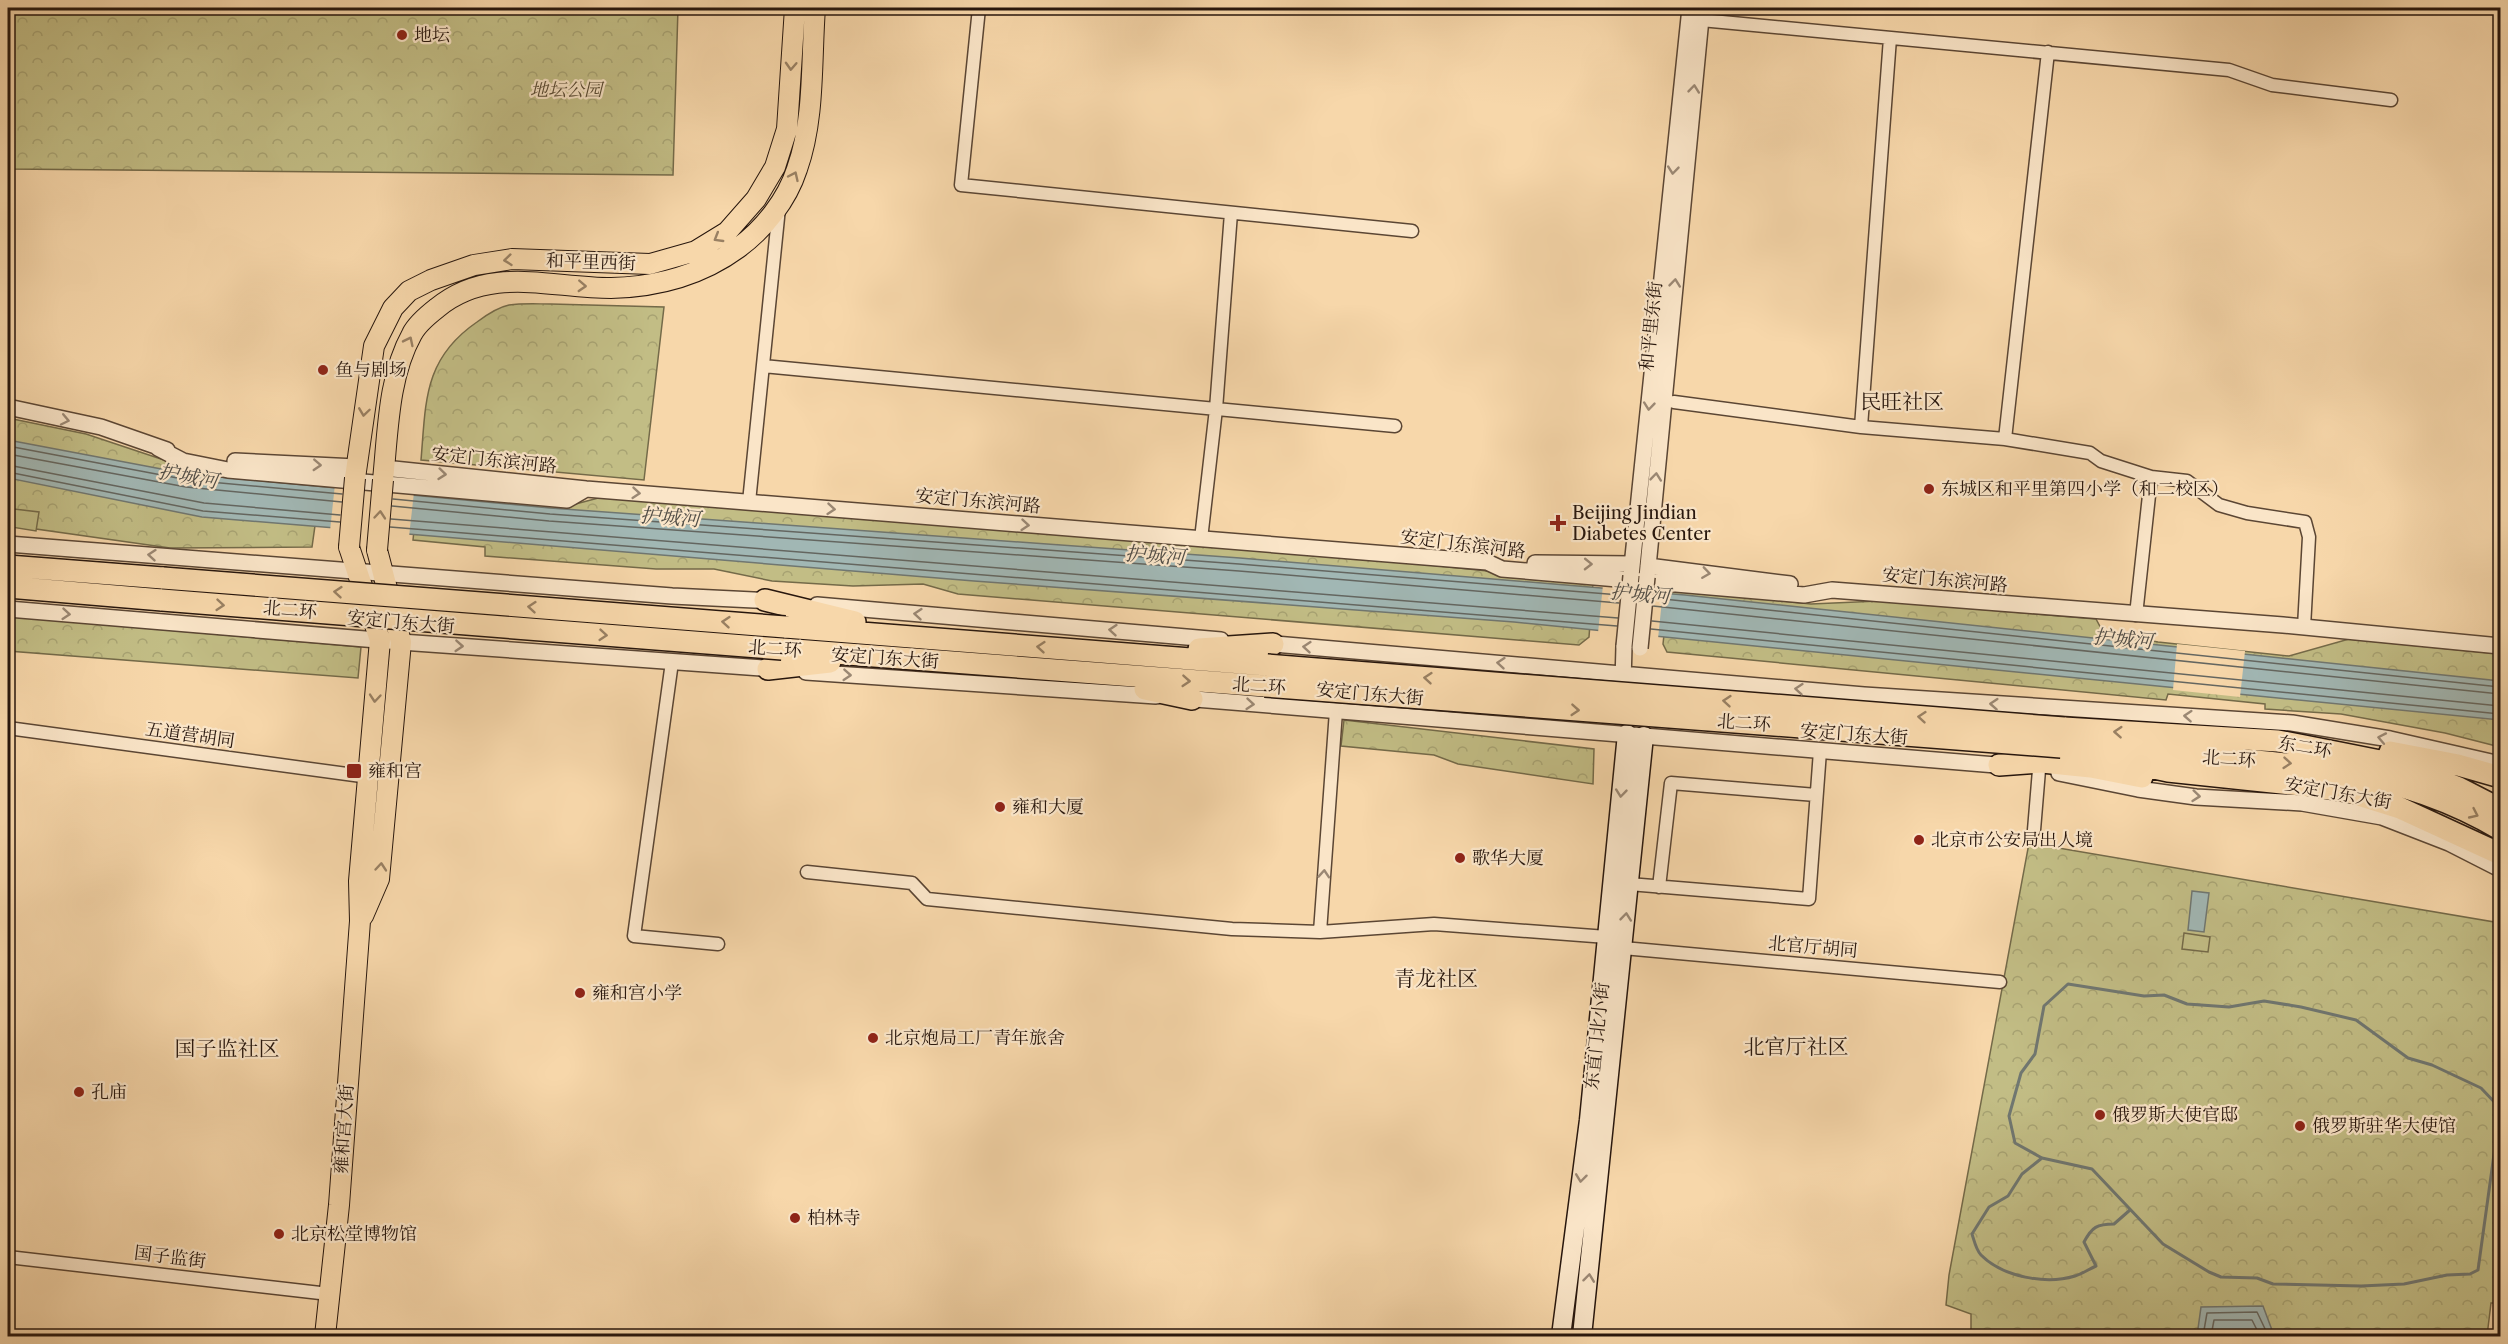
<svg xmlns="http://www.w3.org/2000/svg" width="2508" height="1344" font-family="'Libre Caslon Text','Noto Serif SC',serif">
<defs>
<pattern id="forest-crowns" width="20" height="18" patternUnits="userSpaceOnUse" patternTransform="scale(1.5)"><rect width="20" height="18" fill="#c2bd85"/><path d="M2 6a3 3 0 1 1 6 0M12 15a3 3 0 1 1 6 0" fill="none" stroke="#a7a272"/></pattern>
</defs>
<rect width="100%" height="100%" fill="#f7d7aa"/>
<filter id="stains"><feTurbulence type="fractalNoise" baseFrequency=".00333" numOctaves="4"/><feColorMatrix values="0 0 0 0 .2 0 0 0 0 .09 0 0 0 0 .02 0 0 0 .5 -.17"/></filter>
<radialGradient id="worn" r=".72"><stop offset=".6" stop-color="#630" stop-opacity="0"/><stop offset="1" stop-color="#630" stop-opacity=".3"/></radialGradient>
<path fill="url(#forest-crowns)" stroke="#746a49" stroke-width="1.5" d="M8,8H678L673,175L8,169Z
M551,304L664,307L644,480L421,460C426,402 423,359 477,322C485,316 499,307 509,305C523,303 537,304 551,304Z
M8,418L86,434L176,464L321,483L312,547L170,548L8,525Z
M418,492L572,505L602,497L1410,563L1593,582L1589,637L1579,645L958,594L923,584L853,586L772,581L714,569H656L485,556V547L413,540Z
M1669,589L1811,604L1879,601L2096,619L2103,632L2158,642L2289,656L2349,639L2500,654V747L2445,733L2341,714L2265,709V704L2168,694L2166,700L1667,652L1663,644Z
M8,616L361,647L358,678L8,651Z
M1344,720L1594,749L1593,784L1458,764L1434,755L1341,746Z
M2029,843L2500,923V1303H2491L2487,1336H1971V1314L1946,1305L1949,1275Z"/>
<path fill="#c2bd85" stroke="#746a49" stroke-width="1.5" d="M14,509L39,512L36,531L11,527Z
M2184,933L2210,937L2208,952L2182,949Z"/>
<path fill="#a1b7b4" stroke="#707771" stroke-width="1.5" d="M8,440L188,474L550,508L1240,558L1685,595L2500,681V720L1514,622L974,581L202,517L8,478Z
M2192,891L2209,893L2204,932L2188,930Z
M2263,1306L2272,1330L2281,1332V1336H2197L2201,1307Z"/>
<path fill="#f7d7aa" d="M335,484L414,492L409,537L330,531Z
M1603,585L1663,590L1658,639L1598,633Z
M2177,644L2245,651L2240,697L2173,690Z"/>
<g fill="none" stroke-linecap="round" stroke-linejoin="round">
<path stroke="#646660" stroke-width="1.5" d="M8,446L188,480L342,494
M8,454L186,487L342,502
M8,465L204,503L340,515
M8,472L203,511L340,522
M393,499L550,514L1239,564L1620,595
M392,506L549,521L1239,571L1619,603
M391,519L1618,618
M390,527L1617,626
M1654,598L2500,687
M1653,606L2500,694
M1652,621L2500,706
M1651,629L2500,714
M2203,1336L2207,1313L2257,1312L2267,1333L2272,1336
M2211,1336L2214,1320H2252L2260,1336"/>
<path stroke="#707771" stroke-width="3" d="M2500,1108L2481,1088L2432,1065L2408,1058L2356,1020L2301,1007L2264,1001L2229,1007L2187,1004L2164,995L2144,996L2068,984L2044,1006L2035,1054L2021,1073L2009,1116L2015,1143L2042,1158L2092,1169L2163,1244L2209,1272L2221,1277L2257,1278L2273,1284L2361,1286L2404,1284L2447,1275L2470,1274L2478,1270L2500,1111
M2042,1158L2022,1174L2008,1196L1989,1207L1972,1234C1974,1240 1976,1250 1981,1255C2003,1277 2046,1285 2075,1276C2082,1274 2089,1269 2096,1266L2084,1242C2092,1227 2097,1224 2114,1224L2130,1210"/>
<g stroke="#5b4634" stroke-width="15">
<path id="minor" d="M979,8L961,185L1412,231
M1701,20L2229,70L2272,85L2391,100
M763,366L1395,426
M1674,402L1861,427L2005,439L2090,453L2101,461L2151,477L2187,481L2219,505L2247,513L2305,522L2309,537L2304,627
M1861,427L1890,38
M2005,439L2048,52
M749,502L779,208
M1201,539L1216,409L1231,213
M2136,615L2151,477
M672,662L634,936L718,944
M8,728L369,777
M2034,830L2039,770
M807,872L912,883L927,899L1232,929L1320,932L1434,924L1607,937
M1629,884L1809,899L1820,751
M1659,887L1671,783L1816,795
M1320,932L1336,711
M1623,948L2000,982
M8,1257L329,1294"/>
</g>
<g stroke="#5b4634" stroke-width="18">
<path id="tertiary" d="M8,407L101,427L167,450
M158,448L183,461L228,470L567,500L586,489
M235,461L356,467
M384,468L586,489L1487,562L1502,569L1804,595L1832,590L2283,625L2500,646
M8,544L672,596L776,601
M1535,563L1632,564
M1648,566L1790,584
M1631,576L1690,8
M1647,577L1702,8
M817,605L1221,640
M8,609L401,642L776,669
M1263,643L1864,695L2292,723L2390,739L2500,764
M806,672L1156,696
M1623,682L1624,646
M1183,698L2008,766
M2059,773L2138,789L2196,797L2302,803L2382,817L2449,843L2500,869"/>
</g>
<g stroke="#27160d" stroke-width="21">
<path id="secondary" d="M1561,1336L1589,1120L1627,734
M1582,1336L1644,736"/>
</g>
<g stroke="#27160d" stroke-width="22">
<path id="primary" d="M355,478L374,346L393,308L409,291L431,280L474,265L512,259L650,264L696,251L727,232L756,199L775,167L787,129L795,8
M383,480C388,432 388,377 412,334C417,324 428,315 437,308C489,265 550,288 611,288C658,287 701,275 738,248C764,229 787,200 797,169C815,119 811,60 815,8
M363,916L379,879L401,642L377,550
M325,1336L339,1205L360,921L359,881L380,640L349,547"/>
</g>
<g stroke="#27160d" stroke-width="24">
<path id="trunk" d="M8,566L163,578
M8,587L162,600
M765,600L855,622
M785,627L1267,665
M782,649L1265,686
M1199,649L1273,644
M768,669L830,662
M1145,689L1192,699
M2064,728L2278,741L2335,752L2400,765L2459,788L2500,809
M2061,747C2209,763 2367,749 2500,829
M2390,752L2458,765L2500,777
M2126,762L2168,771L2310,786L2349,792L2400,808L2500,854
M1999,765L2042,762L2091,767L2142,777"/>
</g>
<use href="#minor" stroke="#fae5c8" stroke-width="12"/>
<use href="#tertiary" stroke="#fae5c8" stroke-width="15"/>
<use href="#secondary" stroke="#fae5c8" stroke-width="18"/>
<use href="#primary" stroke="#f7d7aa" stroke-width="20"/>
<use href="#trunk" stroke="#f7d7aa" stroke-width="21"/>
<g stroke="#5b4634" stroke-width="18" stroke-linecap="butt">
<path id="tertiary-bridge" d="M1624,646L1631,576
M1640,648L1647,577"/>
</g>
<g stroke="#27160d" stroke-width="22" stroke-linecap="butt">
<path id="primary-bridge" d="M349,547L355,478
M377,550L383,480"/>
</g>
<g stroke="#27160d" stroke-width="24" stroke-linecap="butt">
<path id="trunk-bridge" d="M163,578L785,627
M162,600L782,649
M1267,665L2064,728
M1265,686L2061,747"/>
</g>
<use href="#tertiary-bridge" stroke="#fae5c8" stroke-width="15"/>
<use href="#primary-bridge" stroke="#f7d7aa" stroke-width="20"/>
<use href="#trunk-bridge" stroke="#f7d7aa" stroke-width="21"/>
</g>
<defs><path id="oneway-chevron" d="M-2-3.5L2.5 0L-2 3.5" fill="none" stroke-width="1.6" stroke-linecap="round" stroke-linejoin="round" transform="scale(1.5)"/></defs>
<g stroke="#998063">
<use href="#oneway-chevron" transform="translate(791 66) rotate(93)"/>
<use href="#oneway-chevron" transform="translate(794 176) rotate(-65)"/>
<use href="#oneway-chevron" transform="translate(718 238) rotate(149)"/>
<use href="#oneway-chevron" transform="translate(508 260) rotate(174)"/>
<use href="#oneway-chevron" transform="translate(582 286) rotate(3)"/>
<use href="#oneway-chevron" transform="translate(409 341) rotate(-64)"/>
<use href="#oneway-chevron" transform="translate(364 412) rotate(98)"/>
<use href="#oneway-chevron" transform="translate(380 515) rotate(-85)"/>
<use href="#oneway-chevron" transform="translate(338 592) rotate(-175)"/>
<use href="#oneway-chevron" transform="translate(220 605) rotate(5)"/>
<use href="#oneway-chevron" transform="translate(532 607) rotate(-175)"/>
<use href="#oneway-chevron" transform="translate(726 622) rotate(-175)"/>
<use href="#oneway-chevron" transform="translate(603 635) rotate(5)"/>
<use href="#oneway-chevron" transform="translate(1041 647) rotate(-175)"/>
<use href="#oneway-chevron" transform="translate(1428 678) rotate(-175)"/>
<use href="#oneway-chevron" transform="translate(1186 681) rotate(4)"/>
<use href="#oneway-chevron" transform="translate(375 698) rotate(95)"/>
<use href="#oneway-chevron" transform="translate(1727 701) rotate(-175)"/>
<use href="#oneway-chevron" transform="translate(1575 710) rotate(4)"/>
<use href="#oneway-chevron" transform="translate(1922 717) rotate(-175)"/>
<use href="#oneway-chevron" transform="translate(2118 732) rotate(-176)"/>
<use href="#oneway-chevron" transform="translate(2287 763) rotate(5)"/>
<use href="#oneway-chevron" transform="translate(2474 814) rotate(25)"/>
<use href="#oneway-chevron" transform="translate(381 867) rotate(-85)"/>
</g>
<g stroke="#9b8874">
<use href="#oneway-chevron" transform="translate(1694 89) rotate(-84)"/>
<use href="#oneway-chevron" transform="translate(1673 170) rotate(96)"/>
<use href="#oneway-chevron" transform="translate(1675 283) rotate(-84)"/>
<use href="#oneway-chevron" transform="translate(1649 406) rotate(96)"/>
<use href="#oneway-chevron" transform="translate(65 420) rotate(12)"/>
<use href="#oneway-chevron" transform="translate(317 465) rotate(3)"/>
<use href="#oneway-chevron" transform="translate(442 474) rotate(6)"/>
<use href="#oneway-chevron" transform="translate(1656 477) rotate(-84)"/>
<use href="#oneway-chevron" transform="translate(636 493) rotate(5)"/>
<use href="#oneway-chevron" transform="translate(831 509) rotate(5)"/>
<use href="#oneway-chevron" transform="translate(1025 525) rotate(5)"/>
<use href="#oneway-chevron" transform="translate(152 555) rotate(-175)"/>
<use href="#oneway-chevron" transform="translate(1588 564) rotate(1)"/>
<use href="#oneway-chevron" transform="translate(1706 573) rotate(8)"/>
<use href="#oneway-chevron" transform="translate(66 614) rotate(5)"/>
<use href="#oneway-chevron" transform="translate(918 614) rotate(-175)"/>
<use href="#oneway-chevron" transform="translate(1113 630) rotate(-175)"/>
<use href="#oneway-chevron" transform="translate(459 646) rotate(4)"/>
<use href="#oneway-chevron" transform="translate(1307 647) rotate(-175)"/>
<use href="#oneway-chevron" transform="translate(1501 663) rotate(-175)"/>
<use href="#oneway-chevron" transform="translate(847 675) rotate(4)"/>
<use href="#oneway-chevron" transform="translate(1799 689) rotate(-175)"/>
<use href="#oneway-chevron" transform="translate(1250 704) rotate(5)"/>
<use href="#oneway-chevron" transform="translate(1994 704) rotate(-176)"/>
<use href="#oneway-chevron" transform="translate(2188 716) rotate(-176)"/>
<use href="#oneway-chevron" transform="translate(2382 738) rotate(-169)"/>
<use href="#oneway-chevron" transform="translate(1621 793) rotate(96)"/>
<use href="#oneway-chevron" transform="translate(2196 796) rotate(6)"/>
<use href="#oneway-chevron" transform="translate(1324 874) rotate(-86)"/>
<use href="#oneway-chevron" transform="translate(1626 917) rotate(-84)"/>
<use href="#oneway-chevron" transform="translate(1581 1178) rotate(97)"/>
<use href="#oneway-chevron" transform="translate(1589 1278) rotate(-83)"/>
</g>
<g fill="#8f2418" stroke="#fae5c8" stroke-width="2">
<circle cx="402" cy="35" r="6"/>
<circle cx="323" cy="370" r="6"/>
<circle cx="1929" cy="489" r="6"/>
<path d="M1555 514h6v6h6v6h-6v6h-6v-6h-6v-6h6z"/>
<rect x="346" y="763" width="16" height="16" rx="3"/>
<circle cx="1000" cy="807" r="6"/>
<circle cx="1919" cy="840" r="6"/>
<circle cx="1460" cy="858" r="6"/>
<circle cx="580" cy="993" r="6"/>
<circle cx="873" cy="1038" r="6"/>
<circle cx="79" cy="1092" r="6"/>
<circle cx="2100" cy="1115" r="6"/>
<circle cx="2300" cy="1126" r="6"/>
<circle cx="795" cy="1218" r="6"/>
<circle cx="279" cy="1234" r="6"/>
</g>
<g text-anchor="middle" stroke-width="4.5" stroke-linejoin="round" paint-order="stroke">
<g font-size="18" fill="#27160d" stroke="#fae5c8" text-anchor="start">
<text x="414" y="41">地坛</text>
<text x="335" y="376">鱼与剧场</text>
<text x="1941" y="495">东城区和平里第四小学（和二校区）</text>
<text x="1572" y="519">Beijing Jindian<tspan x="1572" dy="21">Diabetes Center</tspan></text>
<text x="368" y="777">雍和宫</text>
<text x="1012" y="813">雍和大厦</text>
<text x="1931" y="846">北京市公安局出人境</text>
<text x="1472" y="864">歌华大厦</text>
<text x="592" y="999">雍和宫小学</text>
<text x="885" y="1044">北京炮局工厂青年旅舍</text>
<text x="91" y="1098">孔庙</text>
<text x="2112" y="1121">俄罗斯大使官邸</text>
<text x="2312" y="1132">俄罗斯驻华大使馆</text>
<text x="807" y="1224">柏林寺</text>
<text x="291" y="1240">北京松堂博物馆</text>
</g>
<g font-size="18" font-style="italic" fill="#564831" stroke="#fae5c8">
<text x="566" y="96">地坛公园</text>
</g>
<g font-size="18" fill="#27160d" stroke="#fae5c8">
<text transform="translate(591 262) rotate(2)" y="6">和平里西街</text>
<text transform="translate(1651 326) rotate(-84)" y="6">和平里东街</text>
<text transform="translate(494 460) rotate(6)" y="6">安定门东滨河路</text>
<text transform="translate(978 501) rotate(5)" y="6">安定门东滨河路</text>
<text transform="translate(1463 544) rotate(7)" y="6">安定门东滨河路</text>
<text transform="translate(1945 580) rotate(5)" y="6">安定门东滨河路</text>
<text transform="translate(290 610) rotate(5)" y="6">北二环</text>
<text transform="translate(401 622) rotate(5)" y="6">安定门东大街</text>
<text transform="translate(775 649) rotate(4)" y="6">北二环</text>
<text transform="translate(885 658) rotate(4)" y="6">安定门东大街</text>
<text transform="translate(1259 686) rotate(4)" y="6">北二环</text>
<text transform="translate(1370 694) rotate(5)" y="6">安定门东大街</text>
<text transform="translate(1744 723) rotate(4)" y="6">北二环</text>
<text transform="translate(1854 734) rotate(4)" y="6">安定门东大街</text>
<text transform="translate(190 735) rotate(8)" y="6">五道营胡同</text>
<text transform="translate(2305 747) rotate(10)" y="6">东二环</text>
<text transform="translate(2229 759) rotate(4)" y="6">北二环</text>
<text transform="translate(2338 793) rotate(10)" y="6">安定门东大街</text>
<text transform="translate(1813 947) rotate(5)" y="6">北官厅胡同</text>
<text transform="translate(1597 1036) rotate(-84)" y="6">东直门北小街</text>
<text transform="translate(344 1129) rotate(-86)" y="6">雍和宫大街</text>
<text transform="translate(170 1257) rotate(7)" y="6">国子监街</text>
</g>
<g font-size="20" font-style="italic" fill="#524e47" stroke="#fae5c8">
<text transform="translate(188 476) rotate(10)" y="7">护城河</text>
<text transform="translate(670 517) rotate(4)" y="7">护城河</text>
<text transform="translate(1155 555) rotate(4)" y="7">护城河</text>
<text transform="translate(1640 594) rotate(5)" y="7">护城河</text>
<text transform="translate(2123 639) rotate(5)" y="7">护城河</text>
</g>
<g font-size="21" fill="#27160d" stroke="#fae5c8">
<text x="1902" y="409">民旺社区</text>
<text x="1436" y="986">青龙社区</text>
<text x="1796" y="1054">北官厅社区</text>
<text x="227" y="1056">国子监社区</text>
</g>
</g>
<rect width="2508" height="1344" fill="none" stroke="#f7d7aa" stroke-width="30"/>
<rect x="9" y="9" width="2490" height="1326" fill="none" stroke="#27160d" stroke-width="3"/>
<rect x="15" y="15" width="2478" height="1314" fill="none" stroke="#27160d" stroke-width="1.5"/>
<rect width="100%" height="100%" filter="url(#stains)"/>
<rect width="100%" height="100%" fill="url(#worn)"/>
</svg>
